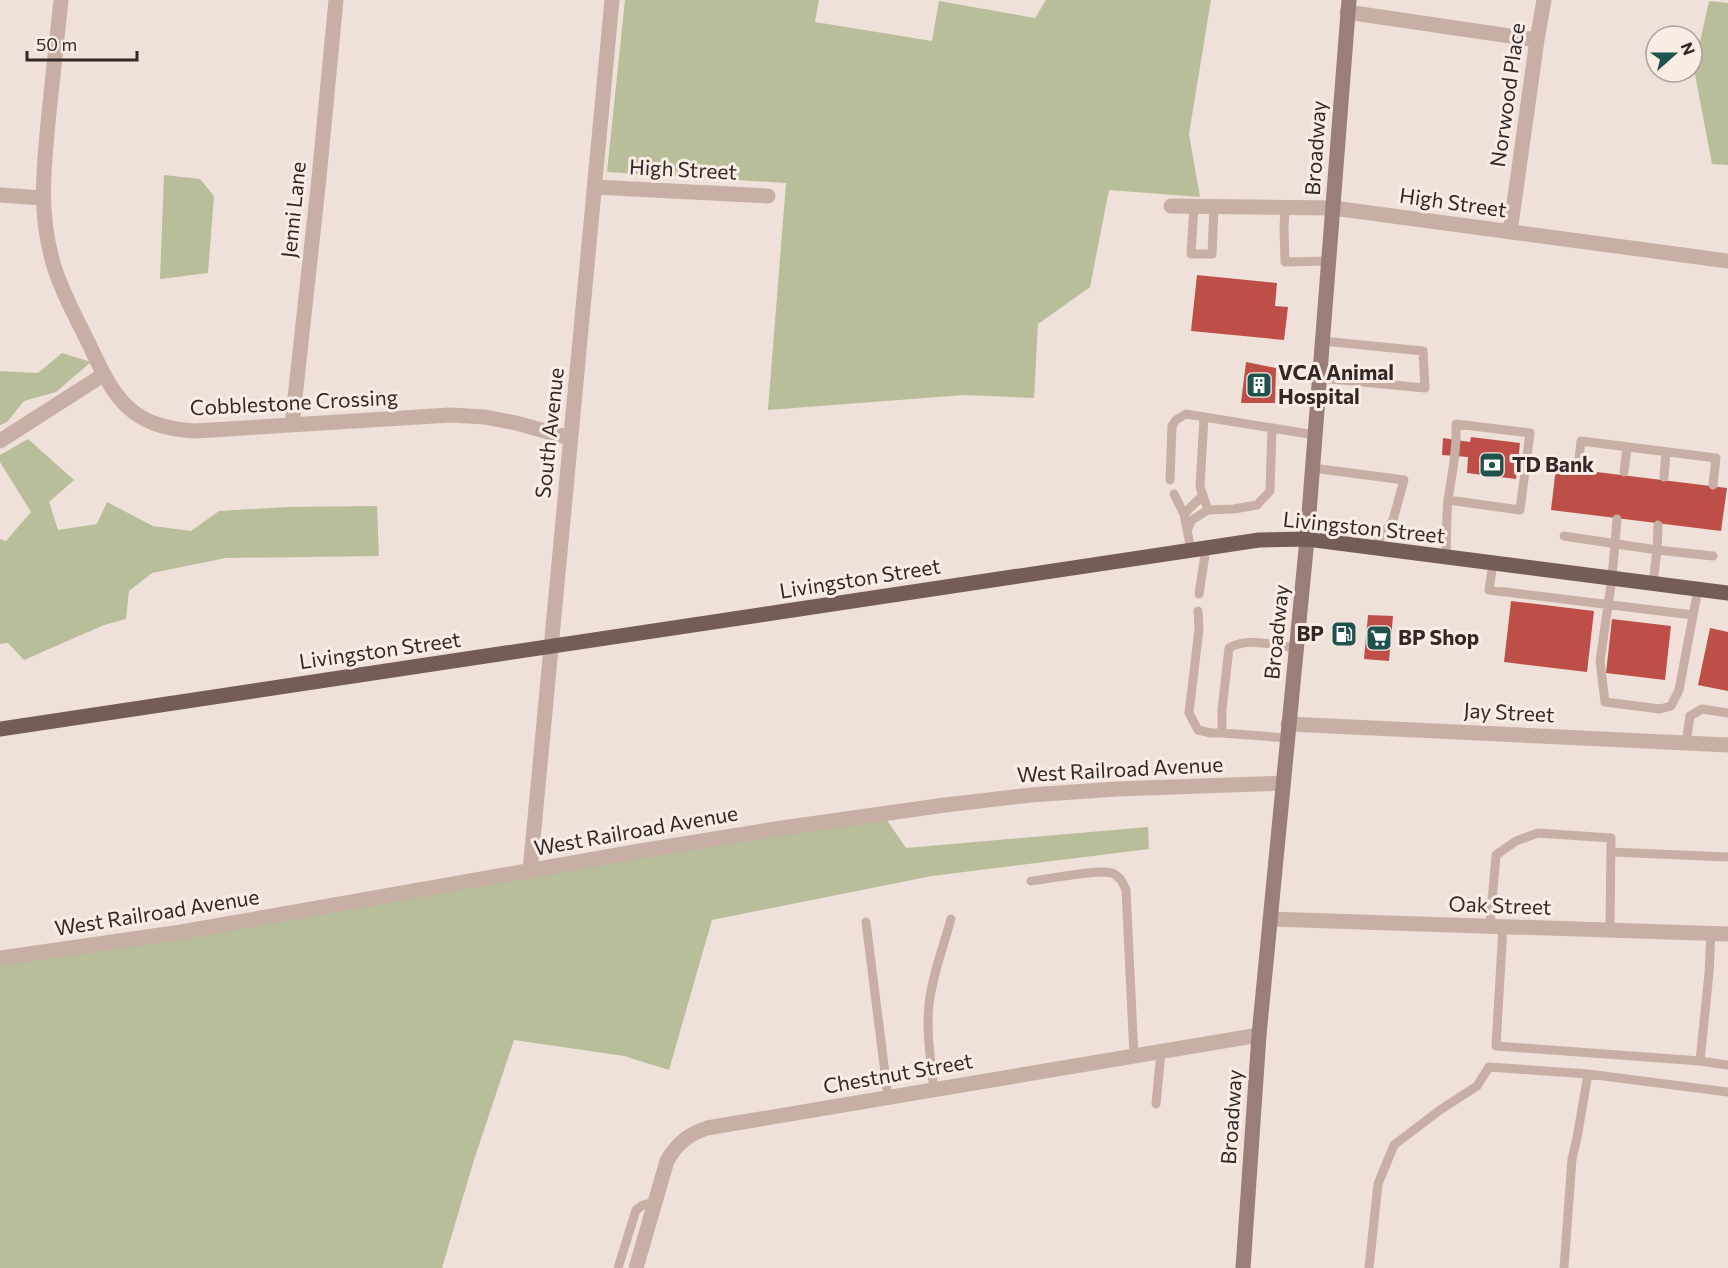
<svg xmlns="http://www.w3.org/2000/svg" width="1728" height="1268" font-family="Commissioner,sans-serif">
<rect width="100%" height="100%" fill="#efe1d9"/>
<path fill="#b8bd9a" d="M625,0H819L815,22L932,41L939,1L1035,18L1046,0H1211L1189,134L1200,197L1109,190L1090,287L1038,324L1034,398L964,395L768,410L786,183L607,172Z
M1709,1L1728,3V165L1712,164L1694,69Z
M164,175L200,179L214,196L208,273L160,279Z
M62,353L91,362L56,392L24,401L7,422L0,425V371L38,373Z
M28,439L74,480L49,502L58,530L97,524L107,502L153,526L191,531L219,511L287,507L377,506L379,556L226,558L152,573L129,591L126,619L104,625L24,660L8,643L0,644V539L6,541L31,512L0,462V455Z
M884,816L906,848L1148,827L1149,849L932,876L712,920L669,1070L624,1056L514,1040L474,1160L442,1268H0V958Z"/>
<path fill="#be4f48" d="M1197,275L1277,283L1275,306L1288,307L1284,340L1191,331Z
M1246,362L1276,368L1275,403H1241Z
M1471,437L1520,443L1516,479L1467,473L1468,457L1442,455L1443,438L1470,442Z
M1556,467L1727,488L1721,531L1551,510Z
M1511,601L1594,611L1587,672L1504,662Z
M1368,615L1393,616L1389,661L1364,659Z
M1612,619L1671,626L1665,680L1606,673Z
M1710,628L1728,632V691L1698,685Z"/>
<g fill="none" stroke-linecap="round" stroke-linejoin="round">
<path stroke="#c7afa6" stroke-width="9" d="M1194,206L1191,254H1212L1214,206
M1285,207L1284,228L1285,262L1328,261
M1320,378L1425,388L1423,351L1322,341
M1204,417L1200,487L1208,510
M1578,467L1581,441L1716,458L1713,485
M1313,468L1404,480L1393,520L1374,547
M1624,472L1627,447
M1664,477L1666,452
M1170,480L1172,426L1176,420L1186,414L1315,435
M1174,494L1184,514L1191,550
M1184,514L1203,495
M1617,519L1612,578L1600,661L1605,702L1660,709L1671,706L1679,690L1698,589
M1187,530L1192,520L1208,510L1234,509L1257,505L1270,491L1272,428
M1564,536L1657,550L1658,525
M1446,557C1447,538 1446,518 1448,500C1452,474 1457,450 1456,424L1530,433L1520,510L1448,500
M1493,563L1489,590L1693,615
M1653,583L1657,550L1713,556
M1199,594L1206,548
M1198,611L1199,629L1189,713L1198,730L1211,733H1222
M1287,738L1222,733V710L1229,648C1249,637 1274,645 1296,648
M1686,743L1690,716L1702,709L1728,713
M1611,852L1728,857
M1031,881C1049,879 1097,869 1112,873C1120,876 1123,883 1126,890L1134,1056
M866,922L888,1097
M1490,926L1496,855L1516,841L1538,833L1611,838L1610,930
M1503,927L1496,1046L1700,1061L1709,973L1711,933
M1700,1061L1728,1065
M934,1090C931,1062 926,1033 929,1005C932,976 943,948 951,919
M1156,1104L1161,1052
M618,1268L636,1210L643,1205L655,1202
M1369,1268L1378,1184L1394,1145L1440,1110L1477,1086L1489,1067L1588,1074
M1564,1268L1572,1159L1577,1138L1588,1074L1728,1092"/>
<path stroke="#c7afa6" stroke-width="15" d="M61,0C57,38 53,76 49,113C44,167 38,210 53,263C61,291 77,319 90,346C115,400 131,427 195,431L450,415L485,417L516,423L570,438
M1347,12L1537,40
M595,187L768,196
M0,195L42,198
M1171,206L1333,208L1728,261
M1510,232L1537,40L1544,0
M292,425L319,178L336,0
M0,441L103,375
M1288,724L1728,745
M530,871L612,0
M1270,919L1728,934
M0,958L181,932L640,851L775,829L945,805L1031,795L1116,789L1283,783
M636,1268L667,1161C677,1143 689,1134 707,1128L1259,1035"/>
<path stroke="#9a7e78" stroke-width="15" d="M1243,1268L1259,1035L1307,539L1349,0"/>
<path stroke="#745d58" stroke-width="15" d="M0,729L1259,540L1307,539L1728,593"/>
</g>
<defs>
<g id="building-square" transform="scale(1.35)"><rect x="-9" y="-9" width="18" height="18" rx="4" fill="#1f524c" stroke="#f8ece5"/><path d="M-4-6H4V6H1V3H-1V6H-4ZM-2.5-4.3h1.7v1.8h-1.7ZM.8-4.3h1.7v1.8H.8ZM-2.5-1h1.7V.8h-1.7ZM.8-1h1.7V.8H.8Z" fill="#fff"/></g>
<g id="bank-square" transform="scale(1.35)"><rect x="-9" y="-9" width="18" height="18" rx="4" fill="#1f524c" stroke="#f8ece5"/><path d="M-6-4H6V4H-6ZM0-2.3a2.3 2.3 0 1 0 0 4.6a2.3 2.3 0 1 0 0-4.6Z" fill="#fff"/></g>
<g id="fuel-square" transform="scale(1.35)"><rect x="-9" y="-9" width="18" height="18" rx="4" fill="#1f524c" stroke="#f8ece5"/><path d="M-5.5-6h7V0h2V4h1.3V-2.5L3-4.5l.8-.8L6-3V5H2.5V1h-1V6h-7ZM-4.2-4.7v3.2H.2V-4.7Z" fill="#fff"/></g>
<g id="supermarket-square" transform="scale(1.35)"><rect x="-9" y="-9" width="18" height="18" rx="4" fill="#1f524c" stroke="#f8ece5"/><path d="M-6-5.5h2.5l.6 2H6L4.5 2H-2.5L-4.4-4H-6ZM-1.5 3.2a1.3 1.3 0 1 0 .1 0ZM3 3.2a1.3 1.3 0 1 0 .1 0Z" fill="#fff"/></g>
</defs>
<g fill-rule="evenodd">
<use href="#building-square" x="1259" y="385"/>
<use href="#bank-square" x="1492" y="465"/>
<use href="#fuel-square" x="1344" y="634"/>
<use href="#supermarket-square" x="1379" y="638"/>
</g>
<g text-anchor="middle" stroke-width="6" stroke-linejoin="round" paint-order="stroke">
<g font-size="21" fill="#332827" stroke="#f8ece5">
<text transform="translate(1508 95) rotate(-82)" y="7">Norwood Place</text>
<text transform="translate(1316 148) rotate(-86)" y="7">Broadway</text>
<text transform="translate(683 170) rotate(3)" y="7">High Street</text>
<text transform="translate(1453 203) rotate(8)" y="7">High Street</text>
<text transform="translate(294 210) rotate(-84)" y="7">Jenni Lane</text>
<text transform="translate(294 403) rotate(-3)" y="7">Cobblestone Crossing</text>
<text transform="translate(550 433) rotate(-84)" y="7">South Avenue</text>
<text transform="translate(1364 528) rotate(6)" y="7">Livingston Street</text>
<text transform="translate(860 579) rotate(-9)" y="7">Livingston Street</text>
<text transform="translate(1277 632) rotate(-84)" y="7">Broadway</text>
<text transform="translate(380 651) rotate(-8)" y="7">Livingston Street</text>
<text transform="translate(1509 713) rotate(3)" y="7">Jay Street</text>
<text transform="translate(1120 770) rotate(-3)" y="7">West Railroad Avenue</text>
<text transform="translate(636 831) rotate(-10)" y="7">West Railroad Avenue</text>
<text transform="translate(1500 906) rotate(2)" y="7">Oak Street</text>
<text transform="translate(157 913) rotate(-9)" y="7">West Railroad Avenue</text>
<text transform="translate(898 1074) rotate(-10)" y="7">Chestnut Street</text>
<text transform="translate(1232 1117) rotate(-86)" y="7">Broadway</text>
</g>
<g font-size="21" font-weight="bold" fill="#332827" stroke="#f8ece5" text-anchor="start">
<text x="1278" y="380">VCA Animal<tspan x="1278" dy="24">Hospital</tspan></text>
<text x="1512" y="472">TD Bank</text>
<text x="1324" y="641" text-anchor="end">BP</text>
<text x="1398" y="645">BP Shop</text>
</g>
</g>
<g transform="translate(1674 54) rotate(69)"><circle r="28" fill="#f8ece5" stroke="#a99e99" stroke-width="1.5"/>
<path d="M0-4.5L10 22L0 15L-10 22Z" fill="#1f524c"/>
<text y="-9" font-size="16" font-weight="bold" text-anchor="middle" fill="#332827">N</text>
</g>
<path d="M27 51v9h110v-9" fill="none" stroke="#332827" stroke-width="3"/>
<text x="36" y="51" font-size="18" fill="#332827" stroke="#f8ece5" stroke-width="4.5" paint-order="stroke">50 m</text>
</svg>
